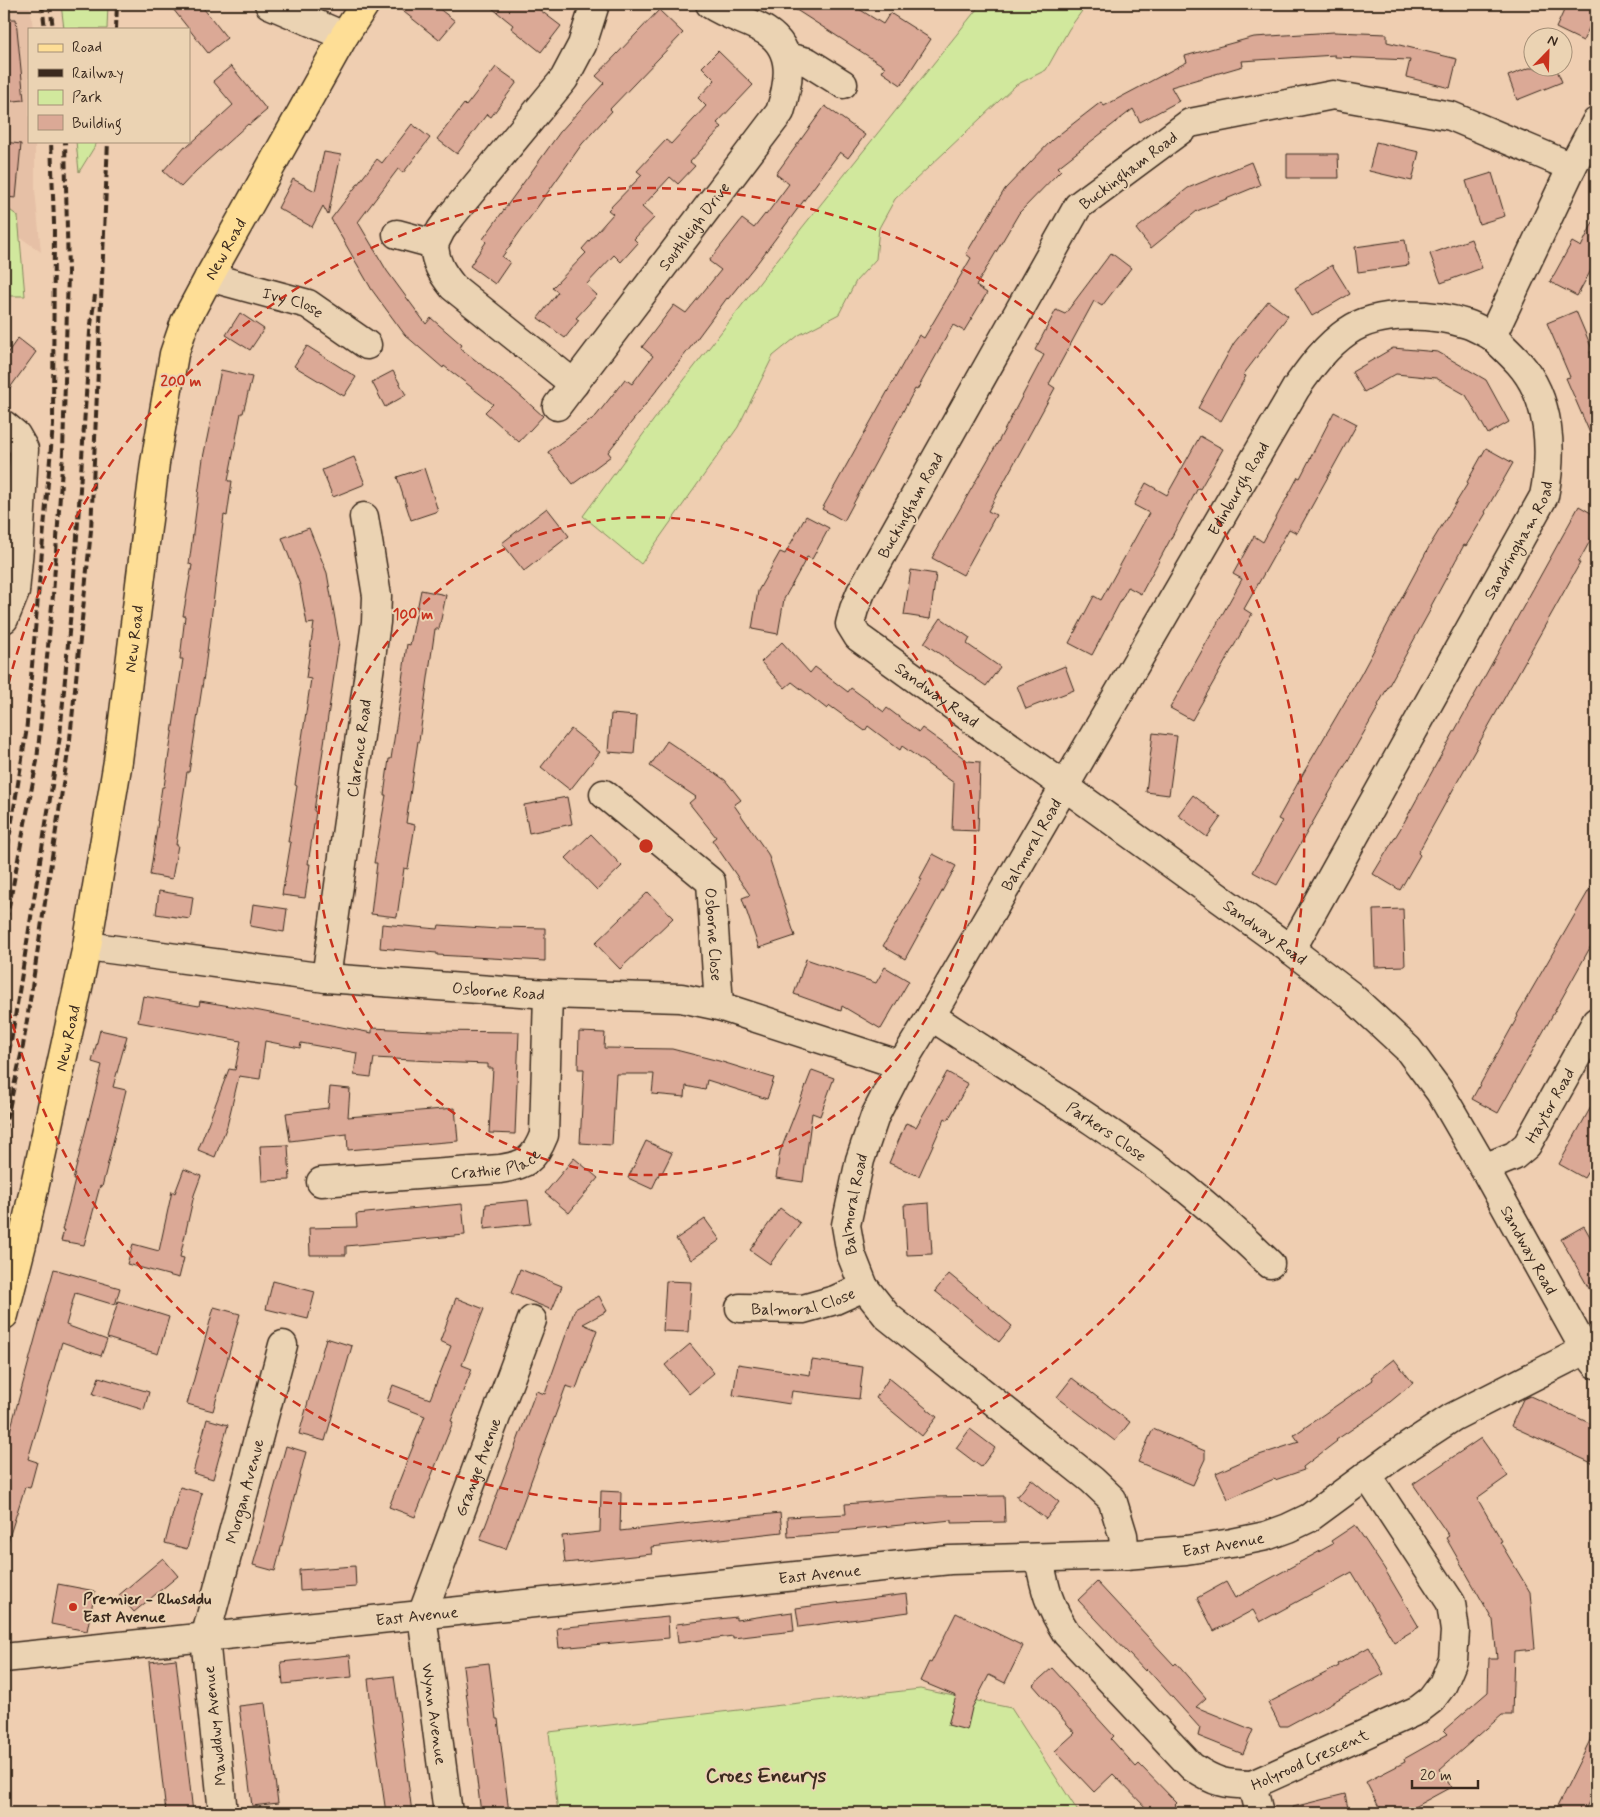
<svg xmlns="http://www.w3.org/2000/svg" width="1600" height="1817" font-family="Mynerve,sans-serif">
<rect width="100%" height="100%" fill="#efceb1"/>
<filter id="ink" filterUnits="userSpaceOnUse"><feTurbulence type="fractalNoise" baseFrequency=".02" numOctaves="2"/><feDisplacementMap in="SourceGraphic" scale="10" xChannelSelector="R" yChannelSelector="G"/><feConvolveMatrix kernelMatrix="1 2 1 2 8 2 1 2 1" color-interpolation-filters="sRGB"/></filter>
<g filter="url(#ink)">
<path fill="#e6c0a6" d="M4,4H30L33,29H29V141H35V190L41,252L4,226Z"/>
<path fill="#d1e89d" stroke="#86895e" d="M61,4H108L107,29H64Z
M981,4H1087L1069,29L1046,70L1016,85L895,199L879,228L876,259L856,281L839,314L799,335L773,356L738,427L641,564L583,516L664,406L801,229Z
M76,141H98L79,172Z
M4,206L18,216L25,296H4Z
M920,1689L1011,1708L1079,1813H558L549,1732Z"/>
<path fill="#dba996" stroke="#3b2a1e" d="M169,4H200L227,38L208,53Z
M394,4H433L455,21L439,40Z
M487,4H532L561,26L541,52L511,28L513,25Z
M787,4H851L883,24L890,13L931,39L901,85L882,72L885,67Z
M1567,4H1596V13L1583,41L1556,28Z
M659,10L683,33L610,109L612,111L582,144L502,257L510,262L495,284L470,266L486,242L483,239L560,132L604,83L596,76Z
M4,19H16L24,100L4,102Z
M1334,32L1387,34V42L1457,59L1450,88L1406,77L1410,60L1335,57V55L1242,61L1243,66L1171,87L1179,101L1140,122L1133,109L1058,167L1061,170L1019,213L976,286L987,293L964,331L953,325L917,390L915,389L844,521L822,509L919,335L924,338L971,258L966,254L1005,189L1052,140L1101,102L1104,106L1187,62L1185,56L1254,37Z
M718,51L753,85L717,123L722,127L690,162L695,166L678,184L670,177L642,207L654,218L634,239L638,243L621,262L614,255L586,285L597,295L576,318L579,320L565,338L538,318L558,292L552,288L586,253L582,249L613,214L608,210L642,175L637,171L666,140L671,144L706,106L698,98L715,80L702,67Z
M231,66L267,110L249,125L248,124L196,171L181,187L163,171L185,146L187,147L233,105L213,81Z
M496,67L517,82L491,117L487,114L457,154L437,139L464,104L466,106Z
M1529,68H1556L1562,82L1517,100L1508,76Z
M825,106L865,135L848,158L840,152L758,262L728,299L727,298L690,348L608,452L611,456L573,484L548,452L596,416L625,379L632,384L653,356L642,347L674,305L686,313L721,270L709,261L742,219L754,228L765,214L766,215L789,184L776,174Z
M412,124L430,138L403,173L398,169L358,222L387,271L426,324L431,318L462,345L460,348L515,391L543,416L519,442L485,412L493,404L444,366L443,368L405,335L372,290L331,219L377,159L382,163Z
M4,142L21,144L16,198L4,197Z
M1376,142L1419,152L1412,181L1369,171Z
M324,152L341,155L328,215L323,206L312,227L278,208L293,179L315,191Z
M1287,154H1338L1339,178H1287Z
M1251,162L1260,185L1197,211L1151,248L1136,229L1188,188Z
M1492,173L1505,216L1479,224L1466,181Z
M1596,216V261L1577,296L1550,282L1572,242L1581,247Z
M1471,239L1482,268L1441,283L1430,254Z
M1405,240L1409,265L1358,272L1355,247Z
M1111,253L1131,268L1102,306L1094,301L1049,384L1055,388L988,511L996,515L963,575L932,558L998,442L1044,355L1035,350L1056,310L1065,314Z
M1332,265L1350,294L1312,316L1295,288Z
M1268,301L1288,316L1243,375L1246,376L1221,421L1198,408L1234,343Z
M1576,311L1593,351L1590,352L1596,367V447L1566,378L1570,377L1547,323Z
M240,313L264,329L250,350L226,335Z
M18,338L36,352L4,396V358Z
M307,346L356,377L344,396L294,366Z
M1393,348L1438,352L1486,380L1509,422L1488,434L1466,395L1436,378L1396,374L1364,392L1352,372Z
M221,370L252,377L243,413H241L228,481H232L227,516L224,515L205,668L189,772H187L176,845H178L172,879L150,875L158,821H157L162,787H164L183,659H180L185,616H183L192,565L189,564L203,458Z
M393,371L406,395L385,407L372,382Z
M1334,412L1357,424L1297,533L1289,529L1244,609L1252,614L1192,720L1170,708L1242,579L1233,574L1254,536L1263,542L1298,477L1300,478Z
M1200,436L1223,449L1200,489L1198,488L1141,594L1128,587L1092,655L1069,643L1094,596L1101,600L1149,513L1134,505L1146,483L1167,495Z
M1486,448L1513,463L1485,512L1486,513L1466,546L1464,545L1431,606L1432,607L1378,705L1379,706L1277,885L1253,872L1282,821L1278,819L1304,772L1360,676L1430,545L1468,483L1467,482Z
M354,457L365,484L333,497L322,470Z
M424,468L438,511L411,520L397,477Z
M1579,506L1596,516V530L1578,563H1580L1445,804L1418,853L1420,855L1400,890L1373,874L1402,826Z
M547,508L569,536L524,571L502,543Z
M806,516L829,528L812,559L807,557L784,599L778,634L752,629L758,591L780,552L785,554Z
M309,528L327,573L339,642L314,811L316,812L308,864H310L305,898L282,895L291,842H288L297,786L295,785L311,679L306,678L314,623L307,624L300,585L282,538Z
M911,570L936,574L930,619L904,615Z
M421,590L446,595L439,629H435L419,741H418L406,823L415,825L408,869L404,868L397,917L371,914L377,863H374L386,795H384L389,759H391L403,681L402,680L407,644L410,645Z
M941,618L970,638L967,644L1000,667L986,686L924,643Z
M782,642L810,673L815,667L848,692L851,688L884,712L887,708L919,732L922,728L968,761L980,762L978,831L952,830L954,783L902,746L900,750L868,726L865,731L830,706L827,709L792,682L785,688L761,662Z
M1065,666L1074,690L1026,709L1017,686Z
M611,714L637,716L634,754L608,752Z
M571,729L600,752L570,790L541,767Z
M1153,733L1177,736L1169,795L1146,792Z
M667,741L725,780L741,800L734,805L768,854L795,936L759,948L742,898L750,895L712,840L716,837L689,803L696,797L650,766Z
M1193,795L1221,817L1207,837L1178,815Z
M567,797L572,824L529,833L524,805Z
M591,834L622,866L597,890L566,858Z
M933,854L956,866L905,959L883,946L922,879L920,878Z
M1596,878V937L1498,1113L1472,1099L1518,1016L1517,1015Z
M159,891L193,897L190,919L156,914Z
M648,892L673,918L620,969L595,943Z
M253,904L287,909L284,932L250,926Z
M1403,909L1405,966L1375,967L1373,910Z
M382,924L438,929L439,925L498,929V927L545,928V961L437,955V953L380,948Z
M806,959L876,983L885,967L909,981L881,1029L842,1006L841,1011L794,994Z
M143,996L199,1006L200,1001L260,1011L372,1033V1028L433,1031L519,1032L515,1134L489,1133L493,1068H488V1064L432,1062V1061L374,1058L371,1077L354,1075L357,1053L301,1043L300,1048L265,1041L260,1079L239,1076L227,1126L215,1157L198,1150L229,1069L235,1070L241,1041L138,1022Z
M100,1030L127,1036L113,1087L126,1090L102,1187L100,1186L84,1245L61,1241L64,1230H62L75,1180H73L102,1065L92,1062Z
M579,1032L605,1033L604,1048L672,1049L719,1061L774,1078L767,1099L707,1080L705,1090L686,1086L685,1097L652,1094L654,1074H616L612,1145L580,1143L584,1069H578Z
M812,1070L834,1078L820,1116L812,1113L803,1182L776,1178L780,1152Z
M947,1072L968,1084L948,1120L945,1118L919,1176L889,1163L906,1123L916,1127Z
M330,1087L350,1089L348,1117L455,1108L458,1141L348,1150L347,1134L290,1141L286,1113L328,1108Z
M1596,1098V1158L1584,1178L1559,1164Z
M646,1141L672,1153L662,1173L660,1172L652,1189L628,1178Z
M288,1145L290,1180L262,1181L260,1146Z
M574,1158L598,1178L569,1213L545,1193Z
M184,1169L201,1176L194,1195L180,1257L184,1258L179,1278L127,1264L133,1244L159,1251L172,1191L175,1193Z
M528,1200L531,1224L484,1229L486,1204Z
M929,1203L932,1254L907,1255L904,1205Z
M462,1204L465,1235L346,1246V1255H310L309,1228L357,1227L356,1214Z
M780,1208L800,1223L770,1264L750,1250Z
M705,1219L720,1240L691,1260L676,1239Z
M1584,1226L1596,1247V1301L1561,1239Z
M54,1269L120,1288L115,1305L75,1293L66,1325L107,1340L101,1356L62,1342L28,1459L37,1462L30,1488L25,1487L8,1541L4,1540V1453Z
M520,1269L562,1286L552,1310L511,1293Z
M949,1274L1012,1326L999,1342L935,1291Z
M273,1281L315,1292L308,1319L266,1309Z
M666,1281L691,1282L688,1332L663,1331Z
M599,1296L607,1311L583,1324L597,1330L576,1389L566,1386L506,1549L480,1540L536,1391L545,1394L575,1309Z
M456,1298L484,1309L462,1365L472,1369L451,1421L453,1422L415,1517L389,1507L425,1416L387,1401L393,1385L430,1399L451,1346L440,1341Z
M118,1301L169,1317L158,1354L107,1338Z
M214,1307L240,1314L213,1411L187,1404Z
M326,1338L352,1346L325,1441L299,1434Z
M690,1344L714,1373L689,1394L665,1365Z
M1394,1359L1413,1383L1379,1411L1336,1440L1337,1441L1303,1467L1304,1470L1275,1480L1274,1479L1228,1499L1216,1473L1250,1458L1299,1442L1294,1435L1373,1380L1371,1377Z
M812,1360L863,1367L859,1399L792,1391L790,1404L733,1395L738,1364L810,1375Z
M99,1377L149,1392L144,1410L93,1394Z
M889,1378L937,1417L922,1436L876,1398Z
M1072,1378L1130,1422L1115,1441L1057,1397Z
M1530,1396L1596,1426V1465L1511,1426L1523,1399Z
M207,1419L228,1425L213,1479L193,1473Z
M970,1429L995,1448L981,1467L956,1448Z
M1153,1429L1205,1451V1459L1193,1485L1138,1462Z
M1481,1438L1508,1476L1477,1498L1502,1541L1500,1542L1530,1592L1535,1649L1514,1651L1512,1715H1502L1440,1769L1451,1787L1403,1813H1382L1366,1782L1405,1762L1404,1759L1448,1734L1444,1730L1488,1692L1489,1658H1497L1493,1620L1446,1538L1449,1536L1413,1484Z
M286,1446L306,1452L275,1571L253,1565Z
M1031,1479L1059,1502L1046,1519L1016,1496L1019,1495Z
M180,1487L202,1493L187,1549L165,1543Z
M601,1491L621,1492L620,1531L780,1513L782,1532L651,1547L652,1554L565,1563L562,1536L600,1532Z
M1004,1496L1005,1522L952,1523V1520L840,1531V1533L788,1537L787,1517L846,1514L845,1504L931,1497Z
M1355,1525L1384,1568L1419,1627L1394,1642L1352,1572L1260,1622L1253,1610L1214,1631L1197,1598L1226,1582L1235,1598L1333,1544L1331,1541Z
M163,1558L178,1576L134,1612L119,1595Z
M355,1566L356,1587L300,1591L299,1570Z
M1097,1582L1174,1665L1176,1663L1206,1698L1196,1707L1253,1730L1243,1754L1198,1736L1200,1728L1147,1669L1145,1671L1078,1600Z
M58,1584L95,1591L87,1631L51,1624Z
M907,1594L909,1612L799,1627L796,1608Z
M792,1612L794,1631L733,1638V1636L678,1643L676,1624L736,1617V1620Z
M956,1613L1023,1646L1005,1683L989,1675L972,1708L967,1730L948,1725L956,1696L920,1681L929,1662L931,1663Z
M668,1617L669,1638L559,1648L557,1628Z
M1369,1647L1384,1674L1313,1713V1712L1287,1726H1280L1268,1703L1339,1666L1338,1664Z
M350,1655L352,1677L283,1684L281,1662Z
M176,1659L193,1813H166L149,1662Z
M489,1663L496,1719H498L509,1813H481L463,1666Z
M1052,1668L1114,1736L1111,1739L1136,1767L1139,1764L1177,1803L1175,1805L1182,1813H1151L1113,1774L1094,1792L1055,1751L1075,1733L1033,1685Z
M394,1676L402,1733L412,1813H386L373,1722L368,1679Z
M265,1703L278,1803L252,1806L239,1706Z
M1596,1728V1788L1589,1802L1583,1813H1554Z
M1345,1794L1349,1813H1294L1293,1807Z"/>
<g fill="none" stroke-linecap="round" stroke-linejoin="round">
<g stroke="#3b2a1e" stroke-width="31">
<g id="minor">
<path d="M269,4L344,36"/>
<path d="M787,57L808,62L843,84"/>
<path id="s1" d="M1572,167L1451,116L1333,95L1190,123L1078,206L861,592L854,609L850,624L858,637L1291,950L1350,995L1408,1049L1440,1092L1484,1168L1585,1350L1596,1364"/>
<path d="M397,234L434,244C435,263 442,273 453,287L574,384"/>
<path d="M434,244L441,230L452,215L564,79L582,45L595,4"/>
<path id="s2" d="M209,277L308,304L367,345"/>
<path id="s3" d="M557,406L780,112C789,84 796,50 766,31C749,21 728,16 710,4"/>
<path d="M4,425L16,435L24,449L19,548L15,592L4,619"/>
<path id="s4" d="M604,794L711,882L719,1006"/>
<path id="s5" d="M87,946L326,978L548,994L681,998L719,1006L901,1065"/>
<path id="s6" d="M1291,950L1544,496C1553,452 1551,399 1519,363C1511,354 1501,345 1492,336L1572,167L1596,122"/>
<path id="s7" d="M326,978L376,622L377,596L364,517"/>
<path id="s8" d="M931,1016C1014,1071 1101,1122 1179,1183C1211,1208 1241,1236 1270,1264"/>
<path id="s9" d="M1484,1168L1514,1156L1527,1145L1596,1022"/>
<path id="s10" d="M321,1182L500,1169C526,1165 534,1160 544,1135L548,994"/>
<path id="s11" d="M740,1308L803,1309L835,1300L864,1287"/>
<path id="s12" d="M1125,1555L1123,1535L1112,1499L1092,1480L887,1316L864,1287L851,1254L846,1225L860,1160L875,1116L901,1065L931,1016L1296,388C1311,367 1326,346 1348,331C1378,310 1433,313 1467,324C1476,327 1484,332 1492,336"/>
<path id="s13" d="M1039,1558C1045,1590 1049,1606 1067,1634L1192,1767C1216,1783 1224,1784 1252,1785L1418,1710L1431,1700L1443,1684L1453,1660L1455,1631L1451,1603L1367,1475"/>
<path id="s14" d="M4,1658L950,1560L1125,1555L1186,1550L1232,1543L1266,1536L1288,1528L1309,1518L1392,1457L1453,1417L1585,1350"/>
<path d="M1252,1785L1259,1813"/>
<path id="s15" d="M223,1813L205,1638L283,1345"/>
<path id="s16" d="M448,1813L422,1615L532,1320"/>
</g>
</g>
<g stroke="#3b2a1e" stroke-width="31">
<g id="major">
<path id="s17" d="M4,1315L22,1244L87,946L118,761L155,463L174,354L185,322L209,277L344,36L365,4"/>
</g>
</g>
<use href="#minor" stroke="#ebd3b3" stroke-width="28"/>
<use href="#major" stroke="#fede96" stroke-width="28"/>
<path stroke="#3b2a1e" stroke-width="4" stroke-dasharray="8 4" stroke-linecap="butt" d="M42,4L45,29
M50,4L53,29
M116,29L117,4
M4,870L26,734L53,425L54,223L51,141
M4,932L37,761L53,595L63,453L68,273L65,141
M4,1076L11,1042L60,736L76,552L90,332L95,295
M4,1131L23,1046L70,739L91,530L108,141"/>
</g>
</g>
<g fill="none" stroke="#c8321e" stroke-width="2.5" stroke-dasharray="9 6">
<circle cx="646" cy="846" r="329"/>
<path d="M5 698A658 658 0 1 1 5 994"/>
</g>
<circle fill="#c8321e" stroke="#ebd3b3" stroke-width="2" cx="73" cy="1607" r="5"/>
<g text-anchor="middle" stroke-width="4" stroke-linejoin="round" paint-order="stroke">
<g font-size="16" fill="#3b2a1e" stroke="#ebd3b3">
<text transform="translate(1128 170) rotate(-37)" y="6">Buckingham Road</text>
<text dy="6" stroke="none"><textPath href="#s3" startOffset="226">Southleigh Drive</textPath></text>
<text dy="6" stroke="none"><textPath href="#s17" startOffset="1094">New Road</textPath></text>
<text dy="6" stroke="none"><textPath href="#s2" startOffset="88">Ivy Close</textPath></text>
<text dy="6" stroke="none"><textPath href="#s12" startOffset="1288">Edinburgh Road</textPath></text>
<text transform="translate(910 505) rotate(-61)" y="6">Buckingham Road</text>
<text dy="6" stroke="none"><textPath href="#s6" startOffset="469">Sandringham Road</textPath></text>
<text dy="6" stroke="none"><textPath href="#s17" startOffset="689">New Road</textPath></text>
<text dy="6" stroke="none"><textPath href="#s1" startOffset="1126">Sandway Road</textPath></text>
<text dy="6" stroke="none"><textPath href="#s7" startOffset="232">Clarence Road</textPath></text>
<text dy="6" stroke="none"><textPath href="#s12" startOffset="876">Balmoral Road</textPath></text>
<text dy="6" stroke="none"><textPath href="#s1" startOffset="1531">Sandway Road</textPath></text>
<text dy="6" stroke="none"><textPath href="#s4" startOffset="191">Osborne Close</textPath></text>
<text dy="6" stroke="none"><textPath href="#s5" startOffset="414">Osborne Road</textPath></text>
<text dy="6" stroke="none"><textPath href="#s17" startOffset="284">New Road</textPath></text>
<text dy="6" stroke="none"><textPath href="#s9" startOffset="95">Haytor Road</textPath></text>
<text dy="6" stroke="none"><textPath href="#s8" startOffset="210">Parkers Close</textPath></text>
<text dy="6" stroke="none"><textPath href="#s10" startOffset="176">Crathie Place</textPath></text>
<text dy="6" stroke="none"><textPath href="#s12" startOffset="471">Balmoral Road</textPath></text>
<text dy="6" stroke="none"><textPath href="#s1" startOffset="1951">Sandway Road</textPath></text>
<text dy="6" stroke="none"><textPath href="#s11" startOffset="64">Balmoral Close</textPath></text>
<text dy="6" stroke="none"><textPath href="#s16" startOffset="358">Grange Avenue</textPath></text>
<text dy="6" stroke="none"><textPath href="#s15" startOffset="328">Morgan Avenue</textPath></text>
<text dy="6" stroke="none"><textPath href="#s14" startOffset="1225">East Avenue</textPath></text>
<text dy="6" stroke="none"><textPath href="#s14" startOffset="820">East Avenue</textPath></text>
<text dy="6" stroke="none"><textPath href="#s14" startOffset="415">East Avenue</textPath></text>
<text transform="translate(435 1714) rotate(82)" y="6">Wynn Avenue</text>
<text transform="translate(214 1726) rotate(-96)" y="6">Mawddwy Avenue</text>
<text dy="6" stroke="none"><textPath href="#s13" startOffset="391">Holyrood Crescent</textPath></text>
</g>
<g font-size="16" font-weight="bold" fill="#3b2a1e" stroke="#ebd3b3" text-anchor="start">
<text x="83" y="1604">Premier - Rhosddu<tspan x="83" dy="18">East Avenue</tspan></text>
</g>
<g font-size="19" font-weight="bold" fill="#3b2a1e" stroke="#ebd3b3">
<text x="766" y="1782">Croes Eneurys</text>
</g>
</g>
<circle cx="646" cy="846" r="8" fill="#c8321e" stroke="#ebd3b3" stroke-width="2.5"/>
<g font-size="15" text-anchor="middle" font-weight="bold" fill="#c8321e" stroke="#ebd3b3" stroke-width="4" stroke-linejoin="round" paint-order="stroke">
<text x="181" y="386">200 m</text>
<text x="413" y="619">100 m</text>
</g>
<rect width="1600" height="1817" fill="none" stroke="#ebd3b3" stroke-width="20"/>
<rect x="10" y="10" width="1580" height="1797" fill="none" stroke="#3b2a1e" stroke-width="2" filter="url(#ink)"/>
<rect x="28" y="28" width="162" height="115" fill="#ebd3b3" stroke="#a58f77"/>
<rect x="38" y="44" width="25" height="8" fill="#fede96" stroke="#a58f77"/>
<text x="72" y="52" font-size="15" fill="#3b2a1e">Road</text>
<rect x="38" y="69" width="25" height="8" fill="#3b2a1e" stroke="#a58f77"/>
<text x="72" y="78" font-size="15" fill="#3b2a1e">Railway</text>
<rect x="38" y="90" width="25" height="15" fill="#d1e89d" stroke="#a58f77"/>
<text x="72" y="102" font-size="15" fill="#3b2a1e">Park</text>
<rect x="38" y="115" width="25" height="15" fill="#dba996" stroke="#a58f77"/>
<text x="72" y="128" font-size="15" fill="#3b2a1e">Building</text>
<g transform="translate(1548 52) rotate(23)"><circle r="24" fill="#ebd3b3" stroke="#a58f77"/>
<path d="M0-4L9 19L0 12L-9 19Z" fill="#c8321e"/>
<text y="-8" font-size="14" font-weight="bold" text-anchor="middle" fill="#3b2a1e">N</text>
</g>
<path d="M1412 1780v8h66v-8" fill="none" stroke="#3b2a1e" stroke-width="2.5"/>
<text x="1420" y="1780" font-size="15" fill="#3b2a1e" stroke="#ebd3b3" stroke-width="4" paint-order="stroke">20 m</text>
</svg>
